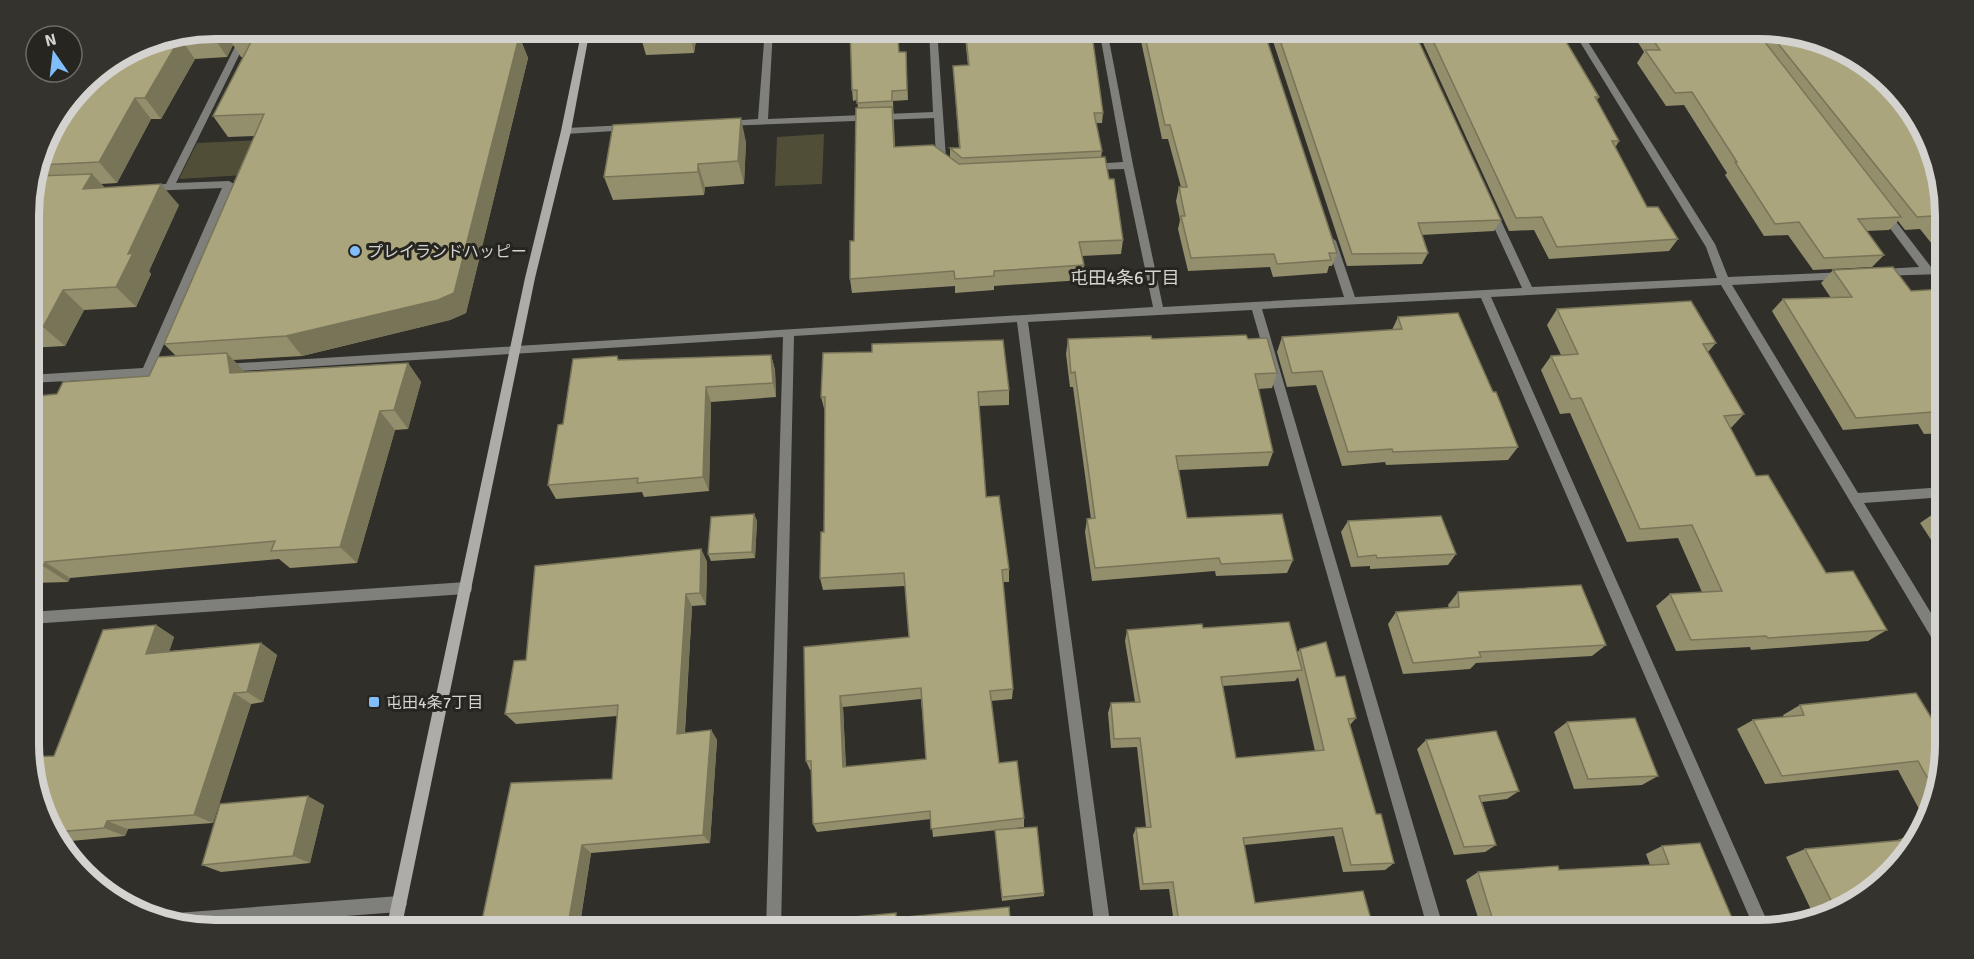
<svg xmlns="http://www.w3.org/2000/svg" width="1974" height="959" font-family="Signika,'Noto Sans JP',sans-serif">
<rect width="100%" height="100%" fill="#302f2a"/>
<path fill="#514e37" d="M824,134L822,184L775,186L777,137Z
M261,140L245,175L179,179L197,143Z"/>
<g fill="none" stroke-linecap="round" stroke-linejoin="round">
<path fill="#7f7f7c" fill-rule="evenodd" d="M244,29H252L176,183L229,181L234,184L154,367L170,368L172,371L170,374L146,377L29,383V375L143,368L222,188L148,191L143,188L148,185L166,184Z
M765,29H773L768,119L933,112L929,29H937L946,158L950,163L948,165H942L936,159L934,118L723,126L721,124L726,121L758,119Z
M1099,29H1107L1108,34L1158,32L1162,35L1158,38L1109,40L1133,165L1163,307L1344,297L1326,241L1331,237L1336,241L1355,297L1522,288L1486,210L1491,206L1496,210L1532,287L1717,278L1706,247L1572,29H1580L1715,244L1728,277L1847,272L1848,275L1843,279L1732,285L1858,493L1945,487V497L1864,503L1945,636V654L1940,652L1721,285L1491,297L1771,930H1755L1481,298L1262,309L1444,930H1428L1252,310L1028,322L1111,930H1095L1017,322L794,336L781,930H766L783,337L225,372L219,368L225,364L1153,307L1124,169L1091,170L1086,167L1091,164L1123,162Z
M1266,29H1319L1315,32L1247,35L1243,32L1247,29Z
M627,125L630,126V130L566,134L561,131L566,128Z
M1884,209L1888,211L1931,267L1944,266V274L1877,276L1876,273L1877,270L1881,269L1919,267L1880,215L1879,213Z
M466,582L471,584L472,588L471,592L466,594L30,624V612Z
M399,896L404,899L407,904L404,909L399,912L199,927L169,920L171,916L176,913Z"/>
<path fill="#adaca8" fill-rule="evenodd" d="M582,29H590L571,131L535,278L401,930H386L525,278L561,131Z"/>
</g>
<path fill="#938e6c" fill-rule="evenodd" d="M215,28L522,43L528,58L466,313L450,320L302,356L233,360L244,372L408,363L421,382L408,429L395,430L357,563L290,568L279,559L70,578L68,582L32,583L30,582L29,397L57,394L149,376L176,356L164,344L255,136L228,137L213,116L243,57H241L233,45L227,57L195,59L161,119H151L117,183L101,184L105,188L179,205L149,271L151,274L136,307L84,310L65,346L29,348V203L48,132L144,43Z
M643,28H698L694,53L646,55L641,38Z
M964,28H1091L1103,113L1102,123H1096L1102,151L1101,158L1123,240L1121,254L1082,256L1084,265L1082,280L994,286V290L955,293V286L852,293L850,279L854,241L858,108L857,100L853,101L852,90L899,52H906L908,100L893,101L895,147L950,158V148H959L953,66H968Z
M1138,28H1263L1337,253L1332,266H1329L1327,273L1273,277L1270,267L1188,271L1178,229L1180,220L1176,201L1179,187H1181L1168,139H1162L1141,41L1142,31H1138Z
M1273,28H1327L1329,34L1501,220L1494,231L1421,235L1428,253L1422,264L1347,266L1271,35Z
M1431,28H1558L1599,97L1597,100L1619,141L1615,148L1647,207L1678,239L1669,251L1549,259L1534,230L1509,231L1423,43L1428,30H1431Z
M1629,28H1759L1841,48L1944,191V259L1920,229L1905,230L1898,221L1889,230L1866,231L1884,255L1872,267L1813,270L1788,235L1764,236L1725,175L1727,173L1684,105L1666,106L1637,63L1644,52Z
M746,142L744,184L705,187L704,195L613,200L604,177Z
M1833,270L1911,291L1944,289L1945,433L1924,434L1918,424L1843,430L1772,311L1783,299L1831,298L1821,283Z
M1557,309L1716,343L1708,352L1744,414L1730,429L1756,476L1826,573L1887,630L1868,641L1751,650L1750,647L1676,651L1656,606L1670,594L1702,592L1678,538L1627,542L1570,413L1560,414L1541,370L1551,356L1561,355L1547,325Z
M1398,317L1493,392L1518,447L1508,460L1386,465L1385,462L1342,466L1316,385L1287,387L1277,352L1282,337L1392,330Z
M1068,339H1248L1277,373L1272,388L1258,389L1273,452L1268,466L1179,470L1187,518L1293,560L1287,573L1216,576L1215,571L1092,581L1085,532L1087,519H1091L1073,387H1070L1066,354Z
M771,355L775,370L776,397L711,402L709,491L644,497L642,492L556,499L548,485L563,424L617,356L619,360Z
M1009,390V405L979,406L986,497L1009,569V582H1003L1013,689L1012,699L991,701L999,763L1024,818V827L933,837L931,819L817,832L813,824L811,770H810L806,761L804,647L909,637L905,586L823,590L820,578L824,532L825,412L821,397ZM921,699L926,759L846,767L843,707Z
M1945,509V561L1920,523L1939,510Z
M754,514L757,521L755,558L711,561L708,554Z
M1348,521L1456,554L1448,565L1370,569V566L1351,567L1341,532Z
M701,549L707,562L706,605L692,606L685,733L711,730L717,740L710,843L591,853L580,924L591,930H480L612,779L617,716L516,724L505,714L526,660Z
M1458,592L1606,645L1592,656L1476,663L1470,669L1403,674L1388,624L1396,612L1449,608L1448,605Z
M156,625L174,637L169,651L261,643L277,655L263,702L251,704L213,823L128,829L125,836L60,842L30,769L54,756Z
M1203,628L1297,653L1300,649L1336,677L1356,718L1350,725L1376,814L1394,863L1385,870L1343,872L1334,836L1244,845L1255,903L1374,930H1175L1169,889L1140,890L1133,835L1136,828L1146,827L1137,747L1111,748L1108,713L1111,703L1135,702L1125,641L1127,630ZM1298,677L1315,751L1236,758L1223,686L1295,681Z
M1800,705L1946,744L1928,819L1925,820L1898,770L1765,784L1737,729L1753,720L1784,717L1783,715Z
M1567,722L1658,776L1642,785L1574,789L1554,732Z
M1426,740L1519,791L1507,799L1482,802L1496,845L1485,852L1454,855L1417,749Z
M324,805L310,863L221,872L202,865Z
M995,830L1044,893V896L1002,901Z
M1913,834H1920L1863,899L1814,916L1786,857L1805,849L1895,841Z
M1662,846L1735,925L1720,930H1482L1466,880L1478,872L1559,870L1650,865L1646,854Z"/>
<path fill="#787458" d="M217,28H242L227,36L233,45L227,57L213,36Z
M512,28H526L522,43L528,58L466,313L450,320L302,356L286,336L510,37Z
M691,28H698L694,53L690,36Z
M180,38L195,59L161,119L145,98Z
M135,98L151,119L117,183L99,162Z
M741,118L746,142L744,184L738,161Z
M698,164L705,187L704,195L698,172Z
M92,174L111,194L83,189Z
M161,184L179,205L149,271L151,274L136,307L116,287L128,254Z
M63,290L84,310L65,346L43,327Z
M227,353L245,372L230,373Z
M771,355L775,370L776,397L773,383Z
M408,363L421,382L408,429L394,410Z
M706,387L711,402L709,491L703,477Z
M380,411L395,430L357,563L340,547Z
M754,514L757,521L755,558L752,552Z
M701,549L707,562L706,605L700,593Z
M45,562L70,578L68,582L43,566Z
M686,594L692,606L684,744L677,734Z
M156,625L174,637L165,665L146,654Z
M261,643L277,655L263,702L247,692Z
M234,693L251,704L213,823L194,815Z
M840,696L843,707L846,777L843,767Z
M711,730L717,740L710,843L703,835Z
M308,796L324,805L310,863L293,856Z
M107,821L128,829L125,836L104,828Z
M582,845L591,853L579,930L568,925Z
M581,924L591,930H580Z
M669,924L677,930H668Z"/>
<path fill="#aba57e" stroke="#787458" stroke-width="1.5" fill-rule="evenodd" d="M217,28L213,36L180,38L145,98H135L99,162L39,165L48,132L92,75L144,43Z
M230,28H512L510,37H519L454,293L438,300L286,336L164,344L264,114L213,116L255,34L227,36Z
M643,28H691L690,36L641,38Z
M850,28H897L899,52H906L907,90L892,91V101L857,103V90H852Z
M965,28H1091L1103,113H1094L1102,151L962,158L950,148H960L953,66L969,65Z
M1143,28H1263L1337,253H1329L1331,260L1277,264L1274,254L1191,258L1181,216H1185L1179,187H1187L1170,125H1165Z
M1276,28H1327L1329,34L1414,31L1501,220L1418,223L1428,253L1352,254Z
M1443,28H1558L1599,97H1595L1619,141H1612L1647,207H1658L1678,239L1557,247L1542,217L1516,218L1428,30L1443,29Z
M1645,28H1754L1901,217L1858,219L1884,255L1824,258L1799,222L1775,224L1735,162H1737L1692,92L1675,93L1645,50H1660Z
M1768,31L1841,48L1914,111L1944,191V230L1932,216L1917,217Z
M892,107L894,147L933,145L959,164L1105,157L1109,179H1114L1123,240L1079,242L1084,265L994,271V276L955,279L954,271L850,279V241H854L856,108Z
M741,118L738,161L698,164V172L604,177L613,125Z
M92,174L83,189L161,184L128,254L133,253L116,287L63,290L43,327L29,328V203L36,176Z
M1893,267L1911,291L1944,289L1945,423H1939L1932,412L1856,418L1783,299L1852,297L1833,270Z
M1691,301L1716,343L1703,344L1744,414L1724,416L1756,476L1768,475L1826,573L1853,571L1887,630L1768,638L1766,636L1691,640L1670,594L1722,591L1692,525L1640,529L1581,398L1571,399L1551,356L1578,354L1557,309Z
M1458,313L1493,392H1496L1518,447L1393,452L1392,449L1348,452L1322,371L1292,373L1282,337L1402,329L1398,317Z
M1246,335L1248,339L1267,338L1277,373L1255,374L1273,452L1176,456L1187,518L1282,514L1293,560L1221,564L1219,558L1095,568L1087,519L1095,518L1075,372L1071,373L1068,339L1151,336L1152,339Z
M1003,340L1009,390L978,392L986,497L999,496L1009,569L1002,570L1013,689L990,691L999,763L1017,761L1024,818L931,829L930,811L813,824L811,761H806L804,647L909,637L904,573L820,578L821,532H824L825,397H821L823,353L872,352V344ZM921,688L926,759L843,767L840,696Z
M227,353L230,373L408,363L394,410L380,411L340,547L271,551L275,541L45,562L43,566H30L29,397L57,394L63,382L149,376L158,357Z
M771,355L773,383L706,387L703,477L637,483L638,478L548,485L558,425L563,424L573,359L617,356L618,360Z
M1945,509V518L1939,510Z
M754,514L752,552L708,554L711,517Z
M1441,516L1456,554L1377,558L1376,555L1358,557L1348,521Z
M701,549L700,593L686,594L677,734L711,730L703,835L582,845L568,925L581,924L580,930H480L511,783L612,779L618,705L505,714L514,661L526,660L535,566Z
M1581,585L1606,645L1479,652L1481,657L1413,663L1396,612L1459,607L1458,592Z
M1289,622L1302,670L1221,677L1236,758L1324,750L1300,649L1326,642L1336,677L1345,676L1356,718L1348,719L1376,814H1381L1394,863L1351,865L1342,828L1243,838L1255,903L1363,891L1374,930H1180L1173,882L1143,884L1136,828L1151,827L1140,738L1114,739L1111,703L1140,702L1127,630L1202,624L1203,628Z
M156,625L146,654L261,643L247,692L234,693L194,815L107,821L104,828L56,832L30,769V757L54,756L103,630Z
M1916,693L1945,740L1946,744L1935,791L1918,761L1782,776L1753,720L1804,715L1800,705Z
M1635,718L1658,776L1588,779L1567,722Z
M1496,731L1519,791L1479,796L1496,845L1464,847L1426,740Z
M308,796L293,856L202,865L220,804Z
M1037,827L1044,893L1002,897L995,830Z
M1913,834H1920L1863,899L1835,908L1805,849L1915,839Z
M1700,843L1735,925L1688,929V930H1496L1478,872L1558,866L1559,870L1669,864L1662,846Z
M1009,907L1011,930H812V921L896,913V918Z
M669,924L668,930H614Z"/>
<g fill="#80bdfa" stroke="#262520" stroke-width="2">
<circle cx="355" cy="251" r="6"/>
<rect x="368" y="696" width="12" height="12" rx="3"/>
</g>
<g text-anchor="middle" stroke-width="6" stroke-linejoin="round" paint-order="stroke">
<g font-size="16" fill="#d4d3d0" stroke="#262520" text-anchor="start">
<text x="367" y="257">プレイランドハッピー</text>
<text x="386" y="708">屯田4条7丁目</text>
</g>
<g font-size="18" fill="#d5d4cd" stroke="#262520">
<text x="1125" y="284">屯田4条6丁目</text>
</g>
</g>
<path d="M0 0H1974V959H0ZM215 39H1759A176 176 0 0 1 1935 215V744A176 176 0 0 1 1759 920H215A176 176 0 0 1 39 744V215A176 176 0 0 1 215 39Z" fill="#34332e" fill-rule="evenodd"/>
<path fill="none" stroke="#d4d3d0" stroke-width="8" d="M215 39H1759A176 176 0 0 1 1935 215V744A176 176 0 0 1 1759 920H215A176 176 0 0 1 39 744V215A176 176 0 0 1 215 39Z"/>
<g transform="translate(54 54) rotate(346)"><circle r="28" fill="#262520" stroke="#6c6b66" stroke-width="1.5"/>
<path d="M0-4.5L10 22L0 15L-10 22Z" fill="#80bdfa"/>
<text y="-9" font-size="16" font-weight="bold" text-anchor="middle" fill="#d4d3d0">N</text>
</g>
</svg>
